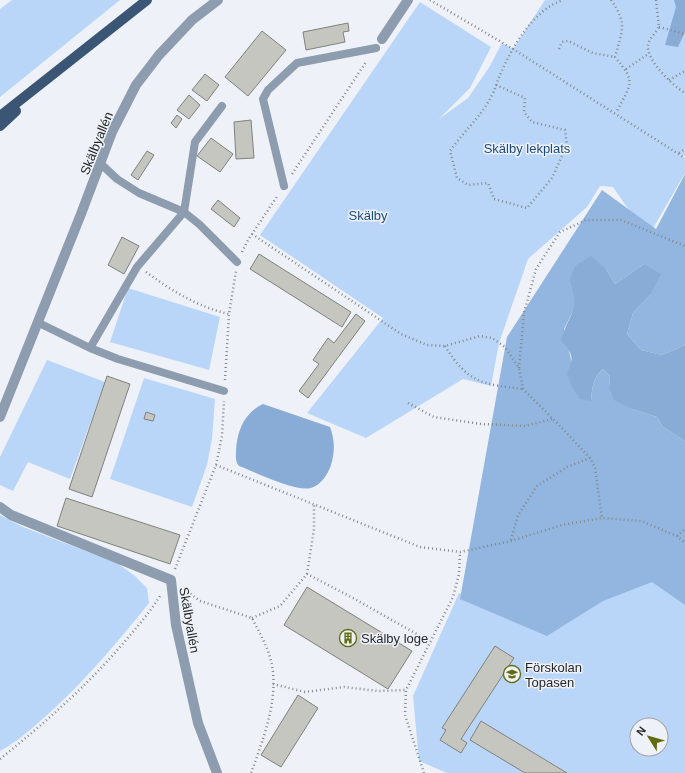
<svg xmlns="http://www.w3.org/2000/svg" width="685" height="773" font-family="Arial,sans-serif">
<rect width="100%" height="100%" fill="#eef2f8"/>
<path fill="#b9d6f8" fill-rule="evenodd" d="M12,0H120L0,97V9Z
M545,0H685V156L680,154L685,158V173L651,232L626,206L613,187L600,186L587,207L528,259L499,343L491,386L463,379L366,438L307,413L383,318L260,235L420,2L491,47L470,88L439,119L468,98L490,66L502,43L513,49Z
M128,288L220,317L209,370L110,342Z
M47,360L105,382L70,479L28,462L13,491L0,485V457Z
M144,378L215,399L212,439L207,465L192,507L110,479Z
M0,515L23,527L117,563L135,576L147,588L149,603C117,643 84,682 46,716C31,729 17,742 0,751Z
M653,576L685,597V773H447L419,761L413,696L459,593L550,629L602,591ZM637,725H661V749H637Z"/>
<path fill="#92b6df" d="M685,174V345L662,355L641,350L627,334L633,313L650,295L644,264L615,284L606,269L569,281L575,295V307L564,329L572,364L591,401C592,388 593,377 603,369L610,376L609,387L632,409L657,417L663,427L685,441V605L652,582L603,601L547,636L460,599L507,337L602,190L656,229Z"/>
<path fill="#89acd6" d="M674,0H685V32L678,47L665,45L676,7Z
M591,256L606,269L615,284L644,264L661,274L650,295L633,313L627,334L641,350L662,355L685,345V441L663,427L657,417L632,409L614,400L609,387L610,376L603,369C593,377 592,388 591,401L580,399L572,387L567,373C575,358 572,352 561,341C568,313 582,311 569,281L575,266Z
M263,404L330,427C335,441 335,451 331,465C328,474 321,485 311,488C295,492 255,472 239,466C235,461 236,457 236,451C237,431 244,413 263,404Z"/>
<path fill="#c5c6c0" stroke="#80817b" d="M348,23L349,31L343,32L345,42L306,50L303,32Z
M262,31L286,50L248,96L225,77Z
M205,74L219,85L207,101L192,90Z
M189,95L200,105L189,119L177,110Z
M177,115L182,119L176,128L171,123Z
M251,120L254,158L236,159L234,122Z
M211,138L233,154L220,172L197,156Z
M147,151L154,155L138,180L131,175Z
M218,200L240,218L234,227L211,209Z
M122,237L139,246L124,274L108,265Z
M259,254L351,312L342,327L250,269Z
M356,314L365,321L308,398L299,391L319,364L313,360L328,338L334,343Z
M107,376L130,384L92,497L69,489Z
M146,412L155,415L153,421L144,419Z
M66,498L180,535L170,564L57,526Z
M307,587L412,651L388,689L284,625Z
M495,646L514,658L461,739L467,743L461,753L440,740L446,730L442,728Z
M298,695L318,708L281,767L261,755Z
M481,721L567,773H525L470,740Z"/>
<g fill="none" stroke-linecap="round" stroke-linejoin="round">
<path stroke="#84878b" stroke-width="2.5" stroke-dasharray="1 3" stroke-linecap="butt" d="M430,0L513,49L685,158
M611,0C628,24 622,31 615,57C638,84 630,84 616,113
M656,0L659,27C656,32 649,39 648,45C646,60 673,86 685,93
M659,27L685,34
M559,49L562,42L568,41L593,53L615,57
M626,69L648,54
M669,80L685,71
M496,85L525,98L524,112L532,122L565,130L567,145L552,178L527,208L494,199L488,183L468,185L457,178L450,151C463,132 482,116 492,95C496,88 497,81 500,75C512,47 533,10 563,0
M679,153L685,149
M292,174L366,62
M252,234L401,334L427,345L445,346L480,336L492,338L505,347L519,368L523,389L562,428L590,458L595,468L602,518
M242,252L248,240L278,195
M146,272C172,291 198,307 229,314
M445,346C468,383 481,384 523,389
M519,368L524,313L536,269L560,232L586,220H621L685,246
M225,380L229,314L236,271
M408,403L434,417L481,424L525,426L553,419
M216,465L420,547L460,552L511,541L562,525L602,518L641,521L677,536L685,543
M677,536L685,529
M511,540L518,515L537,486L567,467L590,458
M175,569L216,465L222,436L224,401
M307,574L314,529V504
M184,589L200,601L252,618C258,630 265,642 269,654C282,692 264,737 251,773
M252,618L280,606L307,574L353,598L429,641
M273,684L305,692L344,687L378,691L406,690
M0,759C46,722 88,685 126,640C138,626 150,612 160,596
M424,773L405,715L406,690L453,597L459,574L460,552"/>
<path stroke="#8d9cae" stroke-width="8" d="M101,164L117,179L139,193L184,212L199,224L237,262
M284,186L263,99L268,90L297,63L376,48
M39,323L90,348L118,359L224,391
M90,348L137,267L184,212L195,142L222,106"/>
<path stroke="#8d9cae" stroke-width="10" d="M382,39L408,0
M0,417L81,214L112,132L136,85L159,55L192,20L218,0
M0,507L11,515L171,580L176,625L198,723L217,773"/>
<path stroke="#3b5675" stroke-width="10" d="M0,116L147,0
M0,126L16,111"/>
</g>
<defs>
<g id="building-ring" transform="scale(0.9)"><circle r="9.5" fill="#eef2f8" stroke="#626b11" stroke-width="1.5"/><path d="M-4-6H4V6H1V3H-1V6H-4ZM-2.5-4.3h1.7v1.8h-1.7ZM.8-4.3h1.7v1.8H.8ZM-2.5-1h1.7V.8h-1.7ZM.8-1h1.7V.8H.8Z" fill="#626b11"/></g>
<g id="school-ring" transform="scale(0.9)"><circle r="9.5" fill="#eef2f8" stroke="#626b11" stroke-width="1.5"/><path d="M0-5L7-2L0 1L-7-2ZM-4 1L0 2.5L4 1V4Q0 6-4 4Z" fill="#626b11"/></g>
</defs>
<g fill-rule="evenodd">
<use href="#building-ring" x="348" y="638"/>
<use href="#school-ring" x="512" y="674"/>
</g>
<g text-anchor="middle" stroke-width="3" stroke-linejoin="round" paint-order="stroke">
<g font-size="13" fill="#26282a" stroke="#eef2f8">
<text transform="translate(96 143) rotate(-68)" y="5">Skälbyallén</text>
<text transform="translate(190 620) rotate(80)" y="5">Skälbyallén</text>
</g>
<g font-size="13" fill="#1b4c80" stroke="#eef2f8">
<text x="527" y="153">Skälby lekplats</text>
<text x="368" y="220">Skälby</text>
</g>
<g font-size="13" fill="#26282a" stroke="#eef2f8" text-anchor="start">
<text x="361" y="643">Skälby loge</text>
<text x="525" y="672">Förskolan<tspan x="525" dy="15">Topasen</tspan></text>
</g>
</g>
<g transform="translate(649 737) rotate(307)"><circle r="19" fill="#eef2f8" stroke="#9ea1a6"/>
<path d="M0-3L7 15L0 10L-7 15Z" fill="#626b11"/>
<text y="-6" font-size="11" font-weight="bold" text-anchor="middle" fill="#26282a">N</text>
</g>
</svg>
